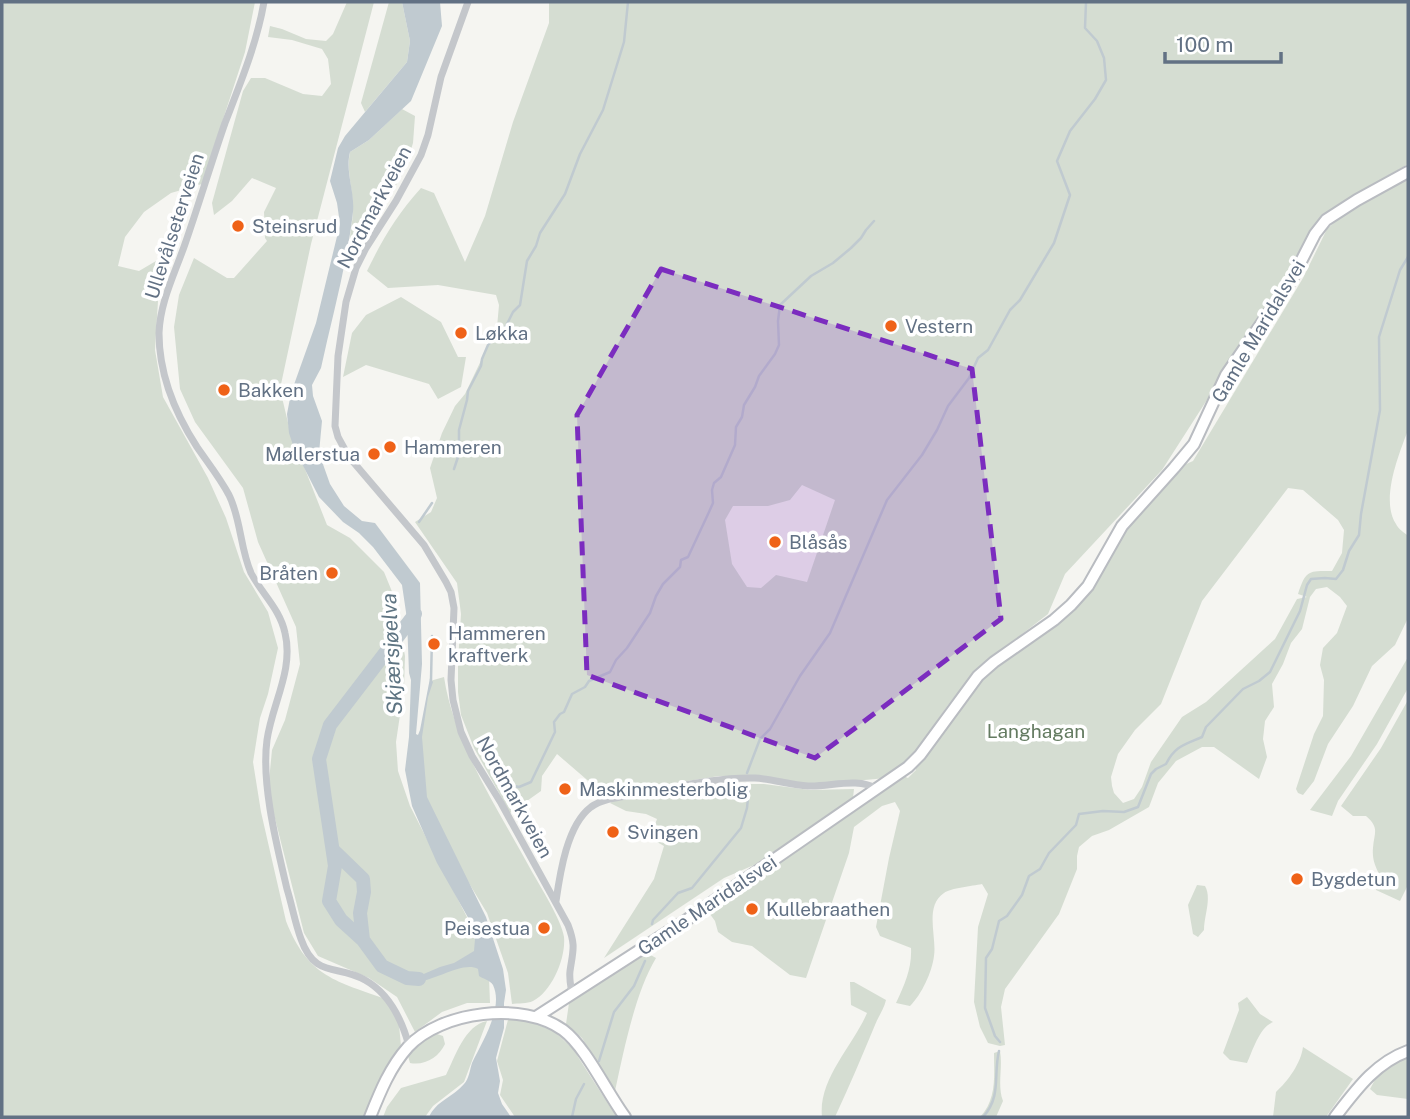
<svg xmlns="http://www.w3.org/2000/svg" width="1410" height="1119" font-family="'Public Sans',sans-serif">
<rect width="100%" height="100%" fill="#f5f5f1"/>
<path fill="#d5ddd2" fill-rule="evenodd" d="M2,2H255L245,52L202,184L171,193L144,212L125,237L118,266L139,271L156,261L171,262L165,276L158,301L155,350L163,397L208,478L226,518L244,572L268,612L278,648L268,694L260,718L253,762L261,812L286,921C308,978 337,981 388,1000L399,1024L401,1047L384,1072L364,1117H2Z
M347,2H374L311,244L280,389L290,431L327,525L350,538L384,572L393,594L405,656L404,688L396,742L398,771L410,806L470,923L489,977L490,1003H467L442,1012L415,1032L397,997L369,978L318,956L304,933L268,791L272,750L285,720L300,664L296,627L258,542L243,488L195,422L180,389L174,327L179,295L194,258L227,278H234L267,241L265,238L264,212L276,188L252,178L232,201L214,215L212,203L243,91L251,78H265L303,94L322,96L331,84L328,59L322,49L292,40L268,37L270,26L282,29L306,39L326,41L333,34Z
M389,2H402L410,41L407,62L365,112L361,103Z
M549,2H1408V164L1356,194L1321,222L1162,470L1065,574L1048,614L977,669L948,705L911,758L886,778L812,785L736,776H719L592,796L593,785L557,754L542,776L541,791L510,813L474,748L461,715L458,692V662L461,614L457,583L415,522L431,512L437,498L430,468L442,433L455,406L465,394L497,327L499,305L496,295L438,285L388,288L367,271C382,240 398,213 421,188L434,193L465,262L485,216L513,122L549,23ZM802,485L835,500L807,582L776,575L761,588L747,587L732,564L725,520L733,506H768L790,500Z
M402,109L415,116L413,143L404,172L352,257C347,236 353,227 353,208C353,189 346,171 350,152L369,140Z
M1408,172V430C1399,454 1380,500 1396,524C1398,529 1405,533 1408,536V618L1395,645L1372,666L1353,706L1328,744L1314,781L1303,795L1298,793L1296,789L1314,734L1323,716L1324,680L1320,665L1323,648L1337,633L1347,606L1340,597L1327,587L1316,589L1310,597L1302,629L1291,643L1283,664L1272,684L1274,707L1265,721L1263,739L1267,757L1259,779L1214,747H1202L1176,761L1158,783L1149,807L1109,830L1092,836L1079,847L1077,856V869L1059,914L1005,989L1001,1007L1005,1045L1000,1046L988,1043L980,1027L974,1002L978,927L988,894L982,884C972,886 951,888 944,893C924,906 937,937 934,956C932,972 922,994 910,1006L896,1003C905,984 912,968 911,948L880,936L876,927L889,858L900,811L895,802L882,806L854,827L849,853L806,978L790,975L752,946L732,942L718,932L715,921L707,910L901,775L908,778L916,770L912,760L979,676L1081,595L1131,522L1175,469L1193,461L1303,278L1327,229L1355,204ZM1288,488L1303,490L1338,520L1344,530L1342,553L1332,571C1308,571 1306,570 1298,594L1307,597L1297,599L1275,639L1206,702L1182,717L1151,762L1142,787L1134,799L1123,803L1114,793L1112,786L1111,777L1118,754L1135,730L1161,704L1202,601Z
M401,297L441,322L458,357H466L461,387L438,399L429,384L366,365L343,377L352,333L366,315Z
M1408,657V688L1377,744L1338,801L1332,816L1310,810L1351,756Z
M444,677C454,744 499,811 531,870C540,886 562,921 564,937C566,958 552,991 533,1001C527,1004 518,1003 512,1004L508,973L487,913L432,822L421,776V729L430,681Z
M1408,700V885L1400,901L1376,890L1380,876C1375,866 1372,859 1373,848C1374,833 1380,828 1366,816H1353L1341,806L1381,748Z
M717,784H764L810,790L854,789L853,798L754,865L724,878L604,958L654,879L664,846L650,838L657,819L646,814L626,811L610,803L619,798Z
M1197,885L1205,886C1212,898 1204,916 1204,930L1198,937L1193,934L1188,905Z
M647,953L656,958C635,993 624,1050 615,1091L582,1038L566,1024L569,1003Z
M850,982H854L886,1000C884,1009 878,1017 875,1025C862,1056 849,1087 835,1117H822C818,1079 853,1046 867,1013L851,1005Z
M1247,997L1260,1014L1273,1022C1259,1028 1253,1050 1247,1063L1230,1060L1223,1053L1239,1010L1238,1003Z
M509,1016L531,1022L554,1031L573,1049L612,1110L621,1117H515L500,1095L503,1080L497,1061Z
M487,1021L464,1082L433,1106L425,1117H383L387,1107L401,1088L446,1075C455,1057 465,1025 487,1021Z
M437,1034L443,1036L445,1044C439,1057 425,1066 410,1063L408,1056C414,1046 425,1037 437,1034Z
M1303,1047L1353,1079L1326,1117H1273L1276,1092C1288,1081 1301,1063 1303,1047Z
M1000,1051C1003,1068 997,1085 1003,1101L996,1117H980C997,1099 994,1076 994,1053Z
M1408,1057V1099L1377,1095L1370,1089L1377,1076L1402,1059Z"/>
<path fill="#c0cad0" d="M402,2H440L442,26L411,101L369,140L350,152C345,172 355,192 353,212C347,265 332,317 321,368L312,385L313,396L322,421L319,453L330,484L344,506L362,521L375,523L420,583L422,664L416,734L418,735L420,730L430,678L433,682L428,697L422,737L427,797L486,917L503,969L506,990L504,1003V1028L496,1058L500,1081L498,1093L502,1104L511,1117H429C436,1101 453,1097 464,1084C469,1079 470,1069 472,1063C482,1042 504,1008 493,985C490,980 483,979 479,976L478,969C463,961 435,981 416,982C410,983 405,980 399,979L401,972L419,976L440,967L454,963L474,951L475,939L470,921L437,863L412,806L405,770L409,737L411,680L409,673L407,619L402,585L373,547L359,533L343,522L319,497L294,448L289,433L287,414L291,393L316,323L340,224L337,203L330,181L338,148L345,136L407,62L410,41Z"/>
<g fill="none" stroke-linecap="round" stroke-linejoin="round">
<path stroke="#c0cad0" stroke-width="2.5" d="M454,469L459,454V430L467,400L468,391L481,366L482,359L488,345L506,326L513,312L520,305L527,261L536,246L540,233L565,194L580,154L603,110L624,42L628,2
M419,522L432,503
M431,680L432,636
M747,773L760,739L770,729L800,676L830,633L887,500L922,455L937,430L948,406L969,378L978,358L988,350L1010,310L1020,300L1054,243L1070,195L1057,161L1070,131L1095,99L1106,80L1104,58L1097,41L1085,28L1086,2
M496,782L519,787L531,782L555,732L554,722L560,714L564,712L572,694L585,687L589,681L610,672L616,660L627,648L650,613L656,596L663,584L680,567L681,560L688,557L709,512L713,503L712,490L714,483L721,477L735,445L736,427L742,417L744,405L755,387L759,376L775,354L779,345L778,321L780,305L811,276L833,263L851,248L861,238L866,230L874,221
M652,924L653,920L678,893L692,888L741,828L747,808L749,788
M1000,1042L995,1036L985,1008L986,958L992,949L999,921L1007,916L1022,895L1029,876L1040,869L1049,853L1076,825L1079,814L1103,811L1124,812L1138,807L1151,774L1156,769L1166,764C1175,746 1184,745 1202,737L1206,727L1243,689L1259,681L1270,672L1300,611L1307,585L1311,579L1325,578L1336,579L1343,570L1349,551L1359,535L1361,514L1380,410L1379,337L1400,270L1408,257
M599,1061L614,1012L634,986L645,961
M572,1117L576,1099L584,1084
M983,1117C1002,1096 993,1075 999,1051"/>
<path stroke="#c0cad0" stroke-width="14" d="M415,614L330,725L319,759L335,866L329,901L341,920L363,940L382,966L407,978L419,979
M333,850L363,879L364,892L360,913L363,940"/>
<g stroke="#b9bcc1" stroke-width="14">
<path id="secondary" d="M536,1017L685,921L908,767L920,755L978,676L994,662L1054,620L1071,605L1088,586L1122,526L1174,468L1194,444L1226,375L1292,279L1315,234L1326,220L1357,200L1408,172
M370,1117C380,1092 390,1067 408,1047C441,1011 523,1001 563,1030C586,1047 607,1093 625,1117
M1335,1117C1356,1090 1375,1063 1408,1051"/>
</g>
<path stroke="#c4c7cb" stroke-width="7" d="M264,2C257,43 240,84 225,123C211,163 199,204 185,244C175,273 160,302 159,333C159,374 175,413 197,447C208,463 220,478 229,495C241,519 240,548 251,573C262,594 280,609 285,633C294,670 272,704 267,740C261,784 277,846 287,889C292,905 295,923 301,939C315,979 338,964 365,980C390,994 402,1020 409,1046
M468,2L441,77L428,135L421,155L396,201L366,248L356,268L346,302L338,356L335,426L338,437L349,457L424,545L446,582L451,592L454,608L451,680L453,700L461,732L472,756L501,803L568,925C576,946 573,950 570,971C569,979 571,987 572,994
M556,901C560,873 567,825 591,807C604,798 622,797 638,794C676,787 716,777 755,778C773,779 790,785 808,786C831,787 857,777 877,789"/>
<use href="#secondary" stroke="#fff" stroke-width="10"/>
</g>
<path fill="#7b2cbf" fill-opacity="0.2" stroke="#7b2cbf" stroke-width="5" stroke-dasharray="14 9" stroke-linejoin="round" d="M661,269L972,369L1001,619L815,758L587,675L577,415Z"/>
<g fill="#ef6218" stroke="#fff" stroke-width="2.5">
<circle cx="238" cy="226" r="7"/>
<circle cx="891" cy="326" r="7"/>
<circle cx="461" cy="333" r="7"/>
<circle cx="224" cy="390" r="7"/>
<circle cx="390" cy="447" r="7"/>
<circle cx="374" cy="454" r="7"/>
<circle cx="775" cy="542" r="7"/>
<circle cx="332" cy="573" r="7"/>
<circle cx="434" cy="644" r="7"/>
<circle cx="565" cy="789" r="7"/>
<circle cx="613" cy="832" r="7"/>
<circle cx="1297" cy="879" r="7"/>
<circle cx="752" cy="909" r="7"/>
<circle cx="544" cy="928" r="7"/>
</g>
<g text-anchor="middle" stroke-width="7" stroke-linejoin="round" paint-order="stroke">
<g font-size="19" fill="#627184" stroke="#fff">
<text transform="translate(374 207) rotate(-62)" y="7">Nordmarkveien</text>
<text transform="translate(174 226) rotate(-72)" y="7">Ullevålseterveien</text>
<text transform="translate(1258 331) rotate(-59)" y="7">Gamle Maridalsvei</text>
<text transform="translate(515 797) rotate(61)" y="7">Nordmarkveien</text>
<text transform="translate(707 905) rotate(-34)" y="7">Gamle Maridalsvei</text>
</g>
<g font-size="19" fill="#627184" stroke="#fff" text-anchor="start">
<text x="252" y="233">Steinsrud</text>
<text x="905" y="333">Vestern</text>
<text x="475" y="340">Løkka</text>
<text x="238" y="397">Bakken</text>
<text x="404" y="454">Hammeren</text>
<text x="360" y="461" text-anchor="end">Møllerstua</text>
<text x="789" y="549">Blåsås</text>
<text x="318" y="580" text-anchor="end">Bråten</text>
<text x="448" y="640">Hammeren<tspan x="448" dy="22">kraftverk</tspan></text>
<text x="579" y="796">Maskinmesterbolig</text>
<text x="627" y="839">Svingen</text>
<text x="1311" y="886">Bygdetun</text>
<text x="766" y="916">Kullebraathen</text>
<text x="530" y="935" text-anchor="end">Peisestua</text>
</g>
<g font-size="19" fill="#647b61" stroke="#fff">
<text x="1036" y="738">Langhagan</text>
</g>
<g font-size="21" font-style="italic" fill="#5e7482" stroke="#fff">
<text transform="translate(392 654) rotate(-93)" y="7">Skjærsjøelva</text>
</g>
</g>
<rect width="1410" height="1119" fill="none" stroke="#627184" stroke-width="7"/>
<path d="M1165 52v10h116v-10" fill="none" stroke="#627184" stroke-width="3.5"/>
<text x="1176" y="52" font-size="21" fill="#627184" stroke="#ffffff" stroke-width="5" paint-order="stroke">100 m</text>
</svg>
